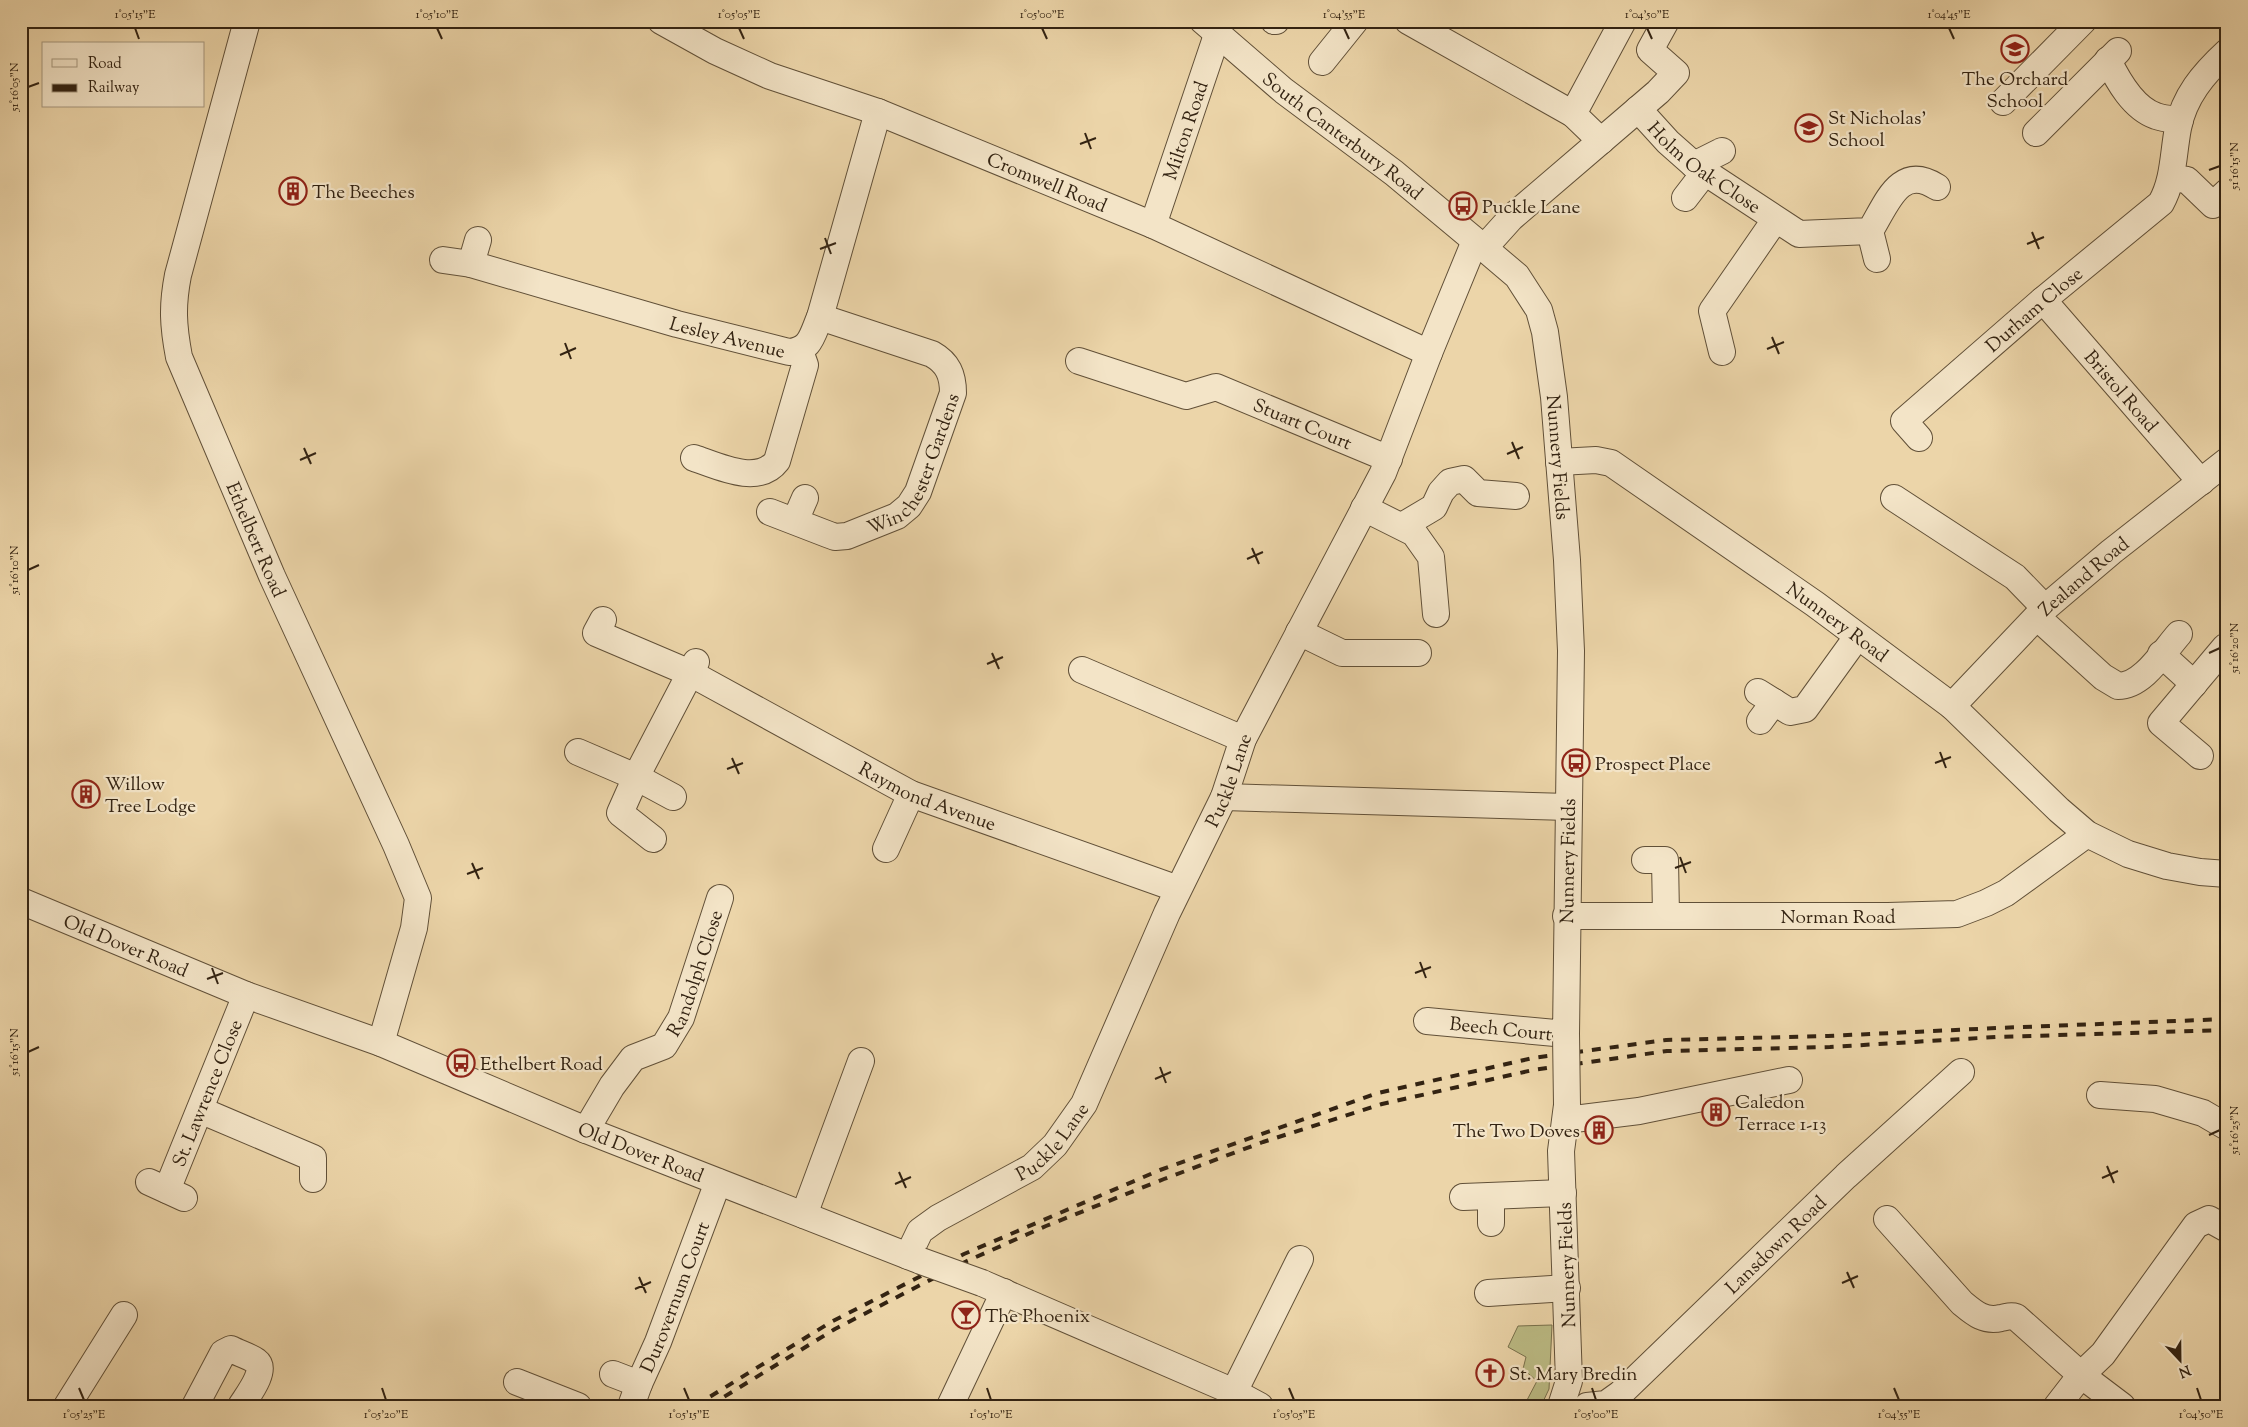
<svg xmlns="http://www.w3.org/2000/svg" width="2248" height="1427" font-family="'Sorts Mill Goudy',serif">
<rect width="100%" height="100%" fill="#ecd5a9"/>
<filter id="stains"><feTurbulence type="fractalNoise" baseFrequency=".004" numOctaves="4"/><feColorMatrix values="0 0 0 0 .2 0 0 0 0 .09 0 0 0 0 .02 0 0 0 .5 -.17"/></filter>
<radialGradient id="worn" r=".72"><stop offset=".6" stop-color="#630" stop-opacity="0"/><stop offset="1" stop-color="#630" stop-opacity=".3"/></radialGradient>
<path fill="#bcbc85" stroke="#78704c" d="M1552,1325L1549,1389L1541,1406H1511L1513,1402H1526L1537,1381L1523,1369L1526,1357L1508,1347L1518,1326Z"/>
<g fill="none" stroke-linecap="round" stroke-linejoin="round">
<g stroke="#615038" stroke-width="28">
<g id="minor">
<path id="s1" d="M247,21L178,275C172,306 173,325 179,357L272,576L396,845L418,898L414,928L381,1043"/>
<path id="s2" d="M661,21L715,51L770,76L878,112L1153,225L1429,353"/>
<path id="s3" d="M1203,21L1284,91L1394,173L1484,248L1517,276L1539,310L1545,332L1554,397L1567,560L1571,651L1566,1034L1427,1021"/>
<path d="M1274,21H1276"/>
<path d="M1408,21L1573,114L1601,141"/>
<path d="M2108,60C2118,81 2133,108 2156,116C2164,119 2172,119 2180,120"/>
<path d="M1322,62L1355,21"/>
<path d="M2003,102L2083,21"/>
<path id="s4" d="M1638,109L1668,142L1694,165L1799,234L1870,231C1887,204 1899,163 1937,187"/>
<path d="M1573,114L1623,21"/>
<path d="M2036,133L2118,51"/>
<path d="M1694,165L1722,151"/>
<path d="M2171,178L2187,180L2213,205L2227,192"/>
<path d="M1685,198L1705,172"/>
<path id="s5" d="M1153,225L1217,35"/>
<path d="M1870,231L1877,259"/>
<path d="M1484,248L1511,218L1658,92L1676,73L1650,50L1666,21"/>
<path id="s6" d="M443,260L471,264L677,324L789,352C811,350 812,335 820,317L878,112"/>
<path d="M471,264L478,240"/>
<path id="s7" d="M2043,300L2201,482"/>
<path d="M1722,352L1712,311L1775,220"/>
<path id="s8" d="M1079,361L1186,396L1216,387L1389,459"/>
<path id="s9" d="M1919,438L1904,421L2043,300L2161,203C2174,180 2173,154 2178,128C2184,97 2203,74 2227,52"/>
<path d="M694,458C718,466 758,486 777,461L805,365L800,351"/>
<path id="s10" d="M1559,462L1596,460L1611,463L1815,604L1952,706L2059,810L2087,834L2128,854L2167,866L2200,872L2227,874"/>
<path d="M1894,498L2015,577L2045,608"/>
<path d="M1364,508L1414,533L1431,557L1436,614"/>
<path id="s11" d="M770,512L827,534L835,537L847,536L897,516L909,506L918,492L953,393C953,375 948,363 932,354L820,317"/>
<path d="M795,521L805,498"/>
<path d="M1402,526L1434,507L1441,492L1450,482L1464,479L1478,493L1516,496"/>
<path d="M2037,617L2103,677L2118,686C2143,686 2163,652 2179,634"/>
<path id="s12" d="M603,620L596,633L690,673L911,794L1178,889"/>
<path d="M1299,632L1342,653H1418"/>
<path d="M2161,654L2194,684"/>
<path d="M1082,670L1243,739"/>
<path d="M1758,692L1790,712L1805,709L1857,637"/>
<path id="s13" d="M1952,706L2045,608L2111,552L2227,461"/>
<path d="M1760,721L1774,702"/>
<path d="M578,752L636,777L673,797"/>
<path d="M2200,756L2161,723L2225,647L2227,648"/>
<path d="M1224,797L1568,807"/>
<path d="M653,839L620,813L636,777L696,662"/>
<path d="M886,849L911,794"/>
<path d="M1645,860H1665L1666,915"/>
<path id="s14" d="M21,901L246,995L381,1043L586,1130L921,1261"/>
<path id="s15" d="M1566,916H1888L1957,914L1986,903L2006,893L2087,834"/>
<path d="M2100,1095L2155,1099L2203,1113L2227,1127"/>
<path d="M200,1110L313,1158V1179"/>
<path d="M1566,1120L1639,1111L1789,1080"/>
<path id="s16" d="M586,1130L612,1086L633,1058L664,1046L681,1018L720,898"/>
<path d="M149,1182L184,1198"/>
<path id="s17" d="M167,1190L246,995"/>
<path d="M1491,1196V1223"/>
<path d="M1463,1197L1563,1193"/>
<path d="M804,1215L861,1061"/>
<path d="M1887,1219L1962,1303C1974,1313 1984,1322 2001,1318C2008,1317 2010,1315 2016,1317L2081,1375L2103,1354L2196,1225L2209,1219L2227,1229"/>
<path id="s18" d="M908,1256L920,1231L938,1218L1032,1167L1055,1145L1084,1104L1167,913L1224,797L1243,739L1383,473L1429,353L1475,241"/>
<path d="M982,1283L1234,1392L1260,1406"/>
<path d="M1488,1293L1567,1288"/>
<path id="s19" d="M613,1374L639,1384L658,1342L718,1182"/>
<path d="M517,1382L578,1406"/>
<path d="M1234,1392L1300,1259"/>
<path d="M67,1406L124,1315"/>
<path d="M195,1406L223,1353L231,1349C238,1353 249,1356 256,1361C268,1370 247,1396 241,1406"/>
<path d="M631,1406L639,1384"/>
<path d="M950,1406L1004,1292"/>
<path d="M1561,1406L1569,1381L1561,1151L1567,1105"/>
<path id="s20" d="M1587,1406L1606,1404L1620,1394L1846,1176L1961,1072"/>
<path d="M2057,1406L2081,1375L2122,1406"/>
</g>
</g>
<use href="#minor" stroke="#f3e4c7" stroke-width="26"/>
<path stroke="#332312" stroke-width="4" stroke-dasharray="9 9" stroke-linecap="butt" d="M695,1406L831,1322L964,1254L1160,1170L1378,1093L1533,1058L1666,1040L1828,1036L1997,1028L2227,1019
M709,1406L835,1329L967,1261L1046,1226L1164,1179L1263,1142L1382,1104L1533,1070L1667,1051L1830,1047L1996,1037L2227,1030"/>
<g stroke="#615038" stroke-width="28" stroke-linecap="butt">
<path id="minor-bridge" d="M1566,1034L1567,1105
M921,1261L982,1283"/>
</g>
<use href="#minor-bridge" stroke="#f3e4c7" stroke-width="26"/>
</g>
<path fill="none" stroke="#332312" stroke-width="2" d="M135,28L139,39M437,28L442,39M739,28L744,39M1042,28L1047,39M1344,28L1349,39M1647,28L1652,39M1949,28L1954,39M28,87L39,83M1085,133L1091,149M1080,144L1096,138M2209,170L2220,166M2032,232L2039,249M825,238L831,254M2027,244L2044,237M820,249L836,243M1772,337L1779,354M565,343L571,359M1767,349L1784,342M560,355L576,348M1512,442L1519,459M304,448L311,464M1507,454L1523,447M300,460L316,453M1252,548L1259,564M1247,559L1263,552M28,570L39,565M992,653L999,669M2209,653L2220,648M987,664L1003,657M1940,752L1946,768M732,758L739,774M1935,763L1951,757M727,769L743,763M1680,857L1686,873M472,863L479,879M1675,868L1691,862M467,874L483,868M1420,962L1426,978M212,968L218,984M1415,973L1431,967M207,979L223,973M28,1052L39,1047M1160,1067L1166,1083M1155,1079L1171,1072M2209,1135L2220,1130M2107,1166L2114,1183M899,1172L906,1188M2102,1178L2118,1171M895,1184L911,1177M1847,1272L1854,1288M639,1277L646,1293M1842,1283L1858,1276M635,1289L651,1282M79,1388L84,1400M382,1388L386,1400M684,1388L689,1400M987,1388L991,1400M1289,1388L1294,1400M1592,1388L1596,1400M1894,1388L1899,1400M2197,1388L2201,1400"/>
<defs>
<g id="school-ring" transform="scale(1.4375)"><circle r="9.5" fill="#f3e4c7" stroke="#8f2418" stroke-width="1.5"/><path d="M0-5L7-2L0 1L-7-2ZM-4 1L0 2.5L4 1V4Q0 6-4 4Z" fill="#8f2418"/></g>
<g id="building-ring" transform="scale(1.4375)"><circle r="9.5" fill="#f3e4c7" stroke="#8f2418" stroke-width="1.5"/><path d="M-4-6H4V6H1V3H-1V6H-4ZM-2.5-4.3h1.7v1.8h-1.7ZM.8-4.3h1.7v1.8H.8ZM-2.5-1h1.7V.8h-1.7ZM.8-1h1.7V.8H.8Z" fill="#8f2418"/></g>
<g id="bus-ring" transform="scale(1.4375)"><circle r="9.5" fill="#f3e4c7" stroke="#8f2418" stroke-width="1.5"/><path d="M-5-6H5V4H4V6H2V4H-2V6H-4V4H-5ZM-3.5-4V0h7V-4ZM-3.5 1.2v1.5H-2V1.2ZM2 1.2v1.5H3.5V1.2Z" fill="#8f2418"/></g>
<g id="bar-ring" transform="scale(1.4375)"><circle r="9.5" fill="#f3e4c7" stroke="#8f2418" stroke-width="1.5"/><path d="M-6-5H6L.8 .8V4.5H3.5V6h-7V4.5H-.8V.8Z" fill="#8f2418"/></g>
<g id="church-ring" transform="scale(1.4375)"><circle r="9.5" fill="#f3e4c7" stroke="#8f2418" stroke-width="1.5"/><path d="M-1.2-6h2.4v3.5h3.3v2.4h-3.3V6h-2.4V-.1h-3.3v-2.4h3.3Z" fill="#8f2418"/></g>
</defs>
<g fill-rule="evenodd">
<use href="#school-ring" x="2015" y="49"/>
<use href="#school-ring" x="1809" y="128"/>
<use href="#building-ring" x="293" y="191"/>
<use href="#bus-ring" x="1463" y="206"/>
<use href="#bus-ring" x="1576" y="763"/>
<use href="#building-ring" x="86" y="794"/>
<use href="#bus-ring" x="461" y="1063"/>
<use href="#building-ring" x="1716" y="1112"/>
<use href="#building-ring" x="1599" y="1130"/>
<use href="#bar-ring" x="966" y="1315"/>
<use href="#church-ring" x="1490" y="1373"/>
</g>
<g text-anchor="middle" stroke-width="4.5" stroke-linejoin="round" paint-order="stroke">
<g font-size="19" fill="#332312" stroke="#f3e4c7" text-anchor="start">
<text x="2015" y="85" text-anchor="middle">The Orchard<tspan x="2015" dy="22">School</tspan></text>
<text x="1828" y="124">St Nicholas'<tspan x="1828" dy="22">School</tspan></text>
<text x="312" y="198">The Beeches</text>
<text x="1482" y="213">Puckle Lane</text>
<text x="1595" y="770">Prospect Place</text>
<text x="105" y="790">Willow<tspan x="105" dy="22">Tree Lodge</tspan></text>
<text x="480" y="1070">Ethelbert Road</text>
<text x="1735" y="1108">Caledon<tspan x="1735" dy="22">Terrace 1-13</tspan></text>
<text x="1580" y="1137" text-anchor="end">The Two Doves</text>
<text x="985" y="1322">The Phoenix</text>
<text x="1509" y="1380">St. Mary Bredin</text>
</g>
<g font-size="19" fill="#332312" stroke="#f3e4c7">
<text dy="7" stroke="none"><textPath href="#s5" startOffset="100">Milton Road</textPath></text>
<text dy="7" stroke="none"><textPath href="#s3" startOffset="181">South Canterbury Road</textPath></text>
<text dy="7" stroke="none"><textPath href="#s4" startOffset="89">Holm Oak Close</textPath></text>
<text dy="7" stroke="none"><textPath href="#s2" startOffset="419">Cromwell Road</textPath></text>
<text dy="7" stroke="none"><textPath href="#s9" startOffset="194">Durham Close</textPath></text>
<text dy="7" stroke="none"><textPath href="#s6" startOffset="295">Lesley Avenue</textPath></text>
<text dy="7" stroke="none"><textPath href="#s7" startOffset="120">Bristol Road</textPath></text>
<text dy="7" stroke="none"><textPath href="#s8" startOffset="238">Stuart Court</textPath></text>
<text dy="7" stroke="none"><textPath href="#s3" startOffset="594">Nunnery Fields</textPath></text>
<text dy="7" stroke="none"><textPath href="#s11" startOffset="188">Winchester Gardens</textPath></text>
<text dy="7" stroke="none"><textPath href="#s1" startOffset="544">Ethelbert Road</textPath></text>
<text dy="7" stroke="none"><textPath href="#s13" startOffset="185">Zealand Road</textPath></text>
<text dy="7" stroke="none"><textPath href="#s10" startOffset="329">Nunnery Road</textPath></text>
<text dy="7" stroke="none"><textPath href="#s18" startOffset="594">Puckle Lane</textPath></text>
<text dy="7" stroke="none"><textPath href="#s12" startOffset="385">Raymond Avenue</textPath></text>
<text transform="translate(1567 861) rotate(-89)" y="7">Nunnery Fields</text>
<text dy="7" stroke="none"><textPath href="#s15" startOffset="272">Norman Road</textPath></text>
<text dy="7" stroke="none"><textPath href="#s14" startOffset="114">Old Dover Road</textPath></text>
<text dy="7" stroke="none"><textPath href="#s16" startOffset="199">Randolph Close</textPath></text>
<text transform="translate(1501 1028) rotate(6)" y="7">Beech Court</text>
<text dy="7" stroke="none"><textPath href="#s17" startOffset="105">St. Lawrence Close</textPath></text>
<text dy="7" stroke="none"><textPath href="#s18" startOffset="189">Puckle Lane</textPath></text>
<text dy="7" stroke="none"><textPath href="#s14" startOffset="669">Old Dover Road</textPath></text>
<text dy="7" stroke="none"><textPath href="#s20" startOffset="252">Lansdown Road</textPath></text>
<text transform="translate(1566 1265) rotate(-92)" y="7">Nunnery Fields</text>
<text dy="7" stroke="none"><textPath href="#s19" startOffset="122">Durovernum Court</textPath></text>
</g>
</g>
<rect width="2248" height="1427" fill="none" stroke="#ecd5a9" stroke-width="55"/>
<rect x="42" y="42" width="162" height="65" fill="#f3e4c7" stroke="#a6977f"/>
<rect x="52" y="59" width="25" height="8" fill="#f3e4c7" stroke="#a6977f"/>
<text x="88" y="68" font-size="15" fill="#332312">Road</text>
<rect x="52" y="84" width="25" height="8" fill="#332312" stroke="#a6977f"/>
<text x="88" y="92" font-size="15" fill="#332312">Railway</text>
<g transform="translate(2180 1360) rotate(158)" stroke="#f3e4c7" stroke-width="4" paint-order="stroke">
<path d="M0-4L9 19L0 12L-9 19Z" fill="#332312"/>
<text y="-8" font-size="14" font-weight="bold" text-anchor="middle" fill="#332312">N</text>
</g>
<rect x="28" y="28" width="2192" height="1372" fill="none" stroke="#332312" stroke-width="2"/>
<g font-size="12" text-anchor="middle" fill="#332312">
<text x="135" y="18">1°05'15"E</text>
<text x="437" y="18">1°05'10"E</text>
<text x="739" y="18">1°05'05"E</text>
<text x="1042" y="18">1°05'00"E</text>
<text x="1344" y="18">1°04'55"E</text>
<text x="1647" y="18">1°04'50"E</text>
<text x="1949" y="18">1°04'45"E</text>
<text transform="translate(14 87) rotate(-90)" y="4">51°16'05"N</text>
<text transform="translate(2234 166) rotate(-90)" y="4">51°16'15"N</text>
<text transform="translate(14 570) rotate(-90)" y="4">51°16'10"N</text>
<text transform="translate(2234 648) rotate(-90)" y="4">51°16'20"N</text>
<text transform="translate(14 1052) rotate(-90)" y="4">51°16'15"N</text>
<text transform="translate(2234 1130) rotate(-90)" y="4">51°16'25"N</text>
<text x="84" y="1418">1°05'25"E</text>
<text x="386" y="1418">1°05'20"E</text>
<text x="689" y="1418">1°05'15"E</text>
<text x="991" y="1418">1°05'10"E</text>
<text x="1294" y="1418">1°05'05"E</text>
<text x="1596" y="1418">1°05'00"E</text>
<text x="1899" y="1418">1°04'55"E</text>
<text x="2201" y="1418">1°04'50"E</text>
</g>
<rect width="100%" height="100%" filter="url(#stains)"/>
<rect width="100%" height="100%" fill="url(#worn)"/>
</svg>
